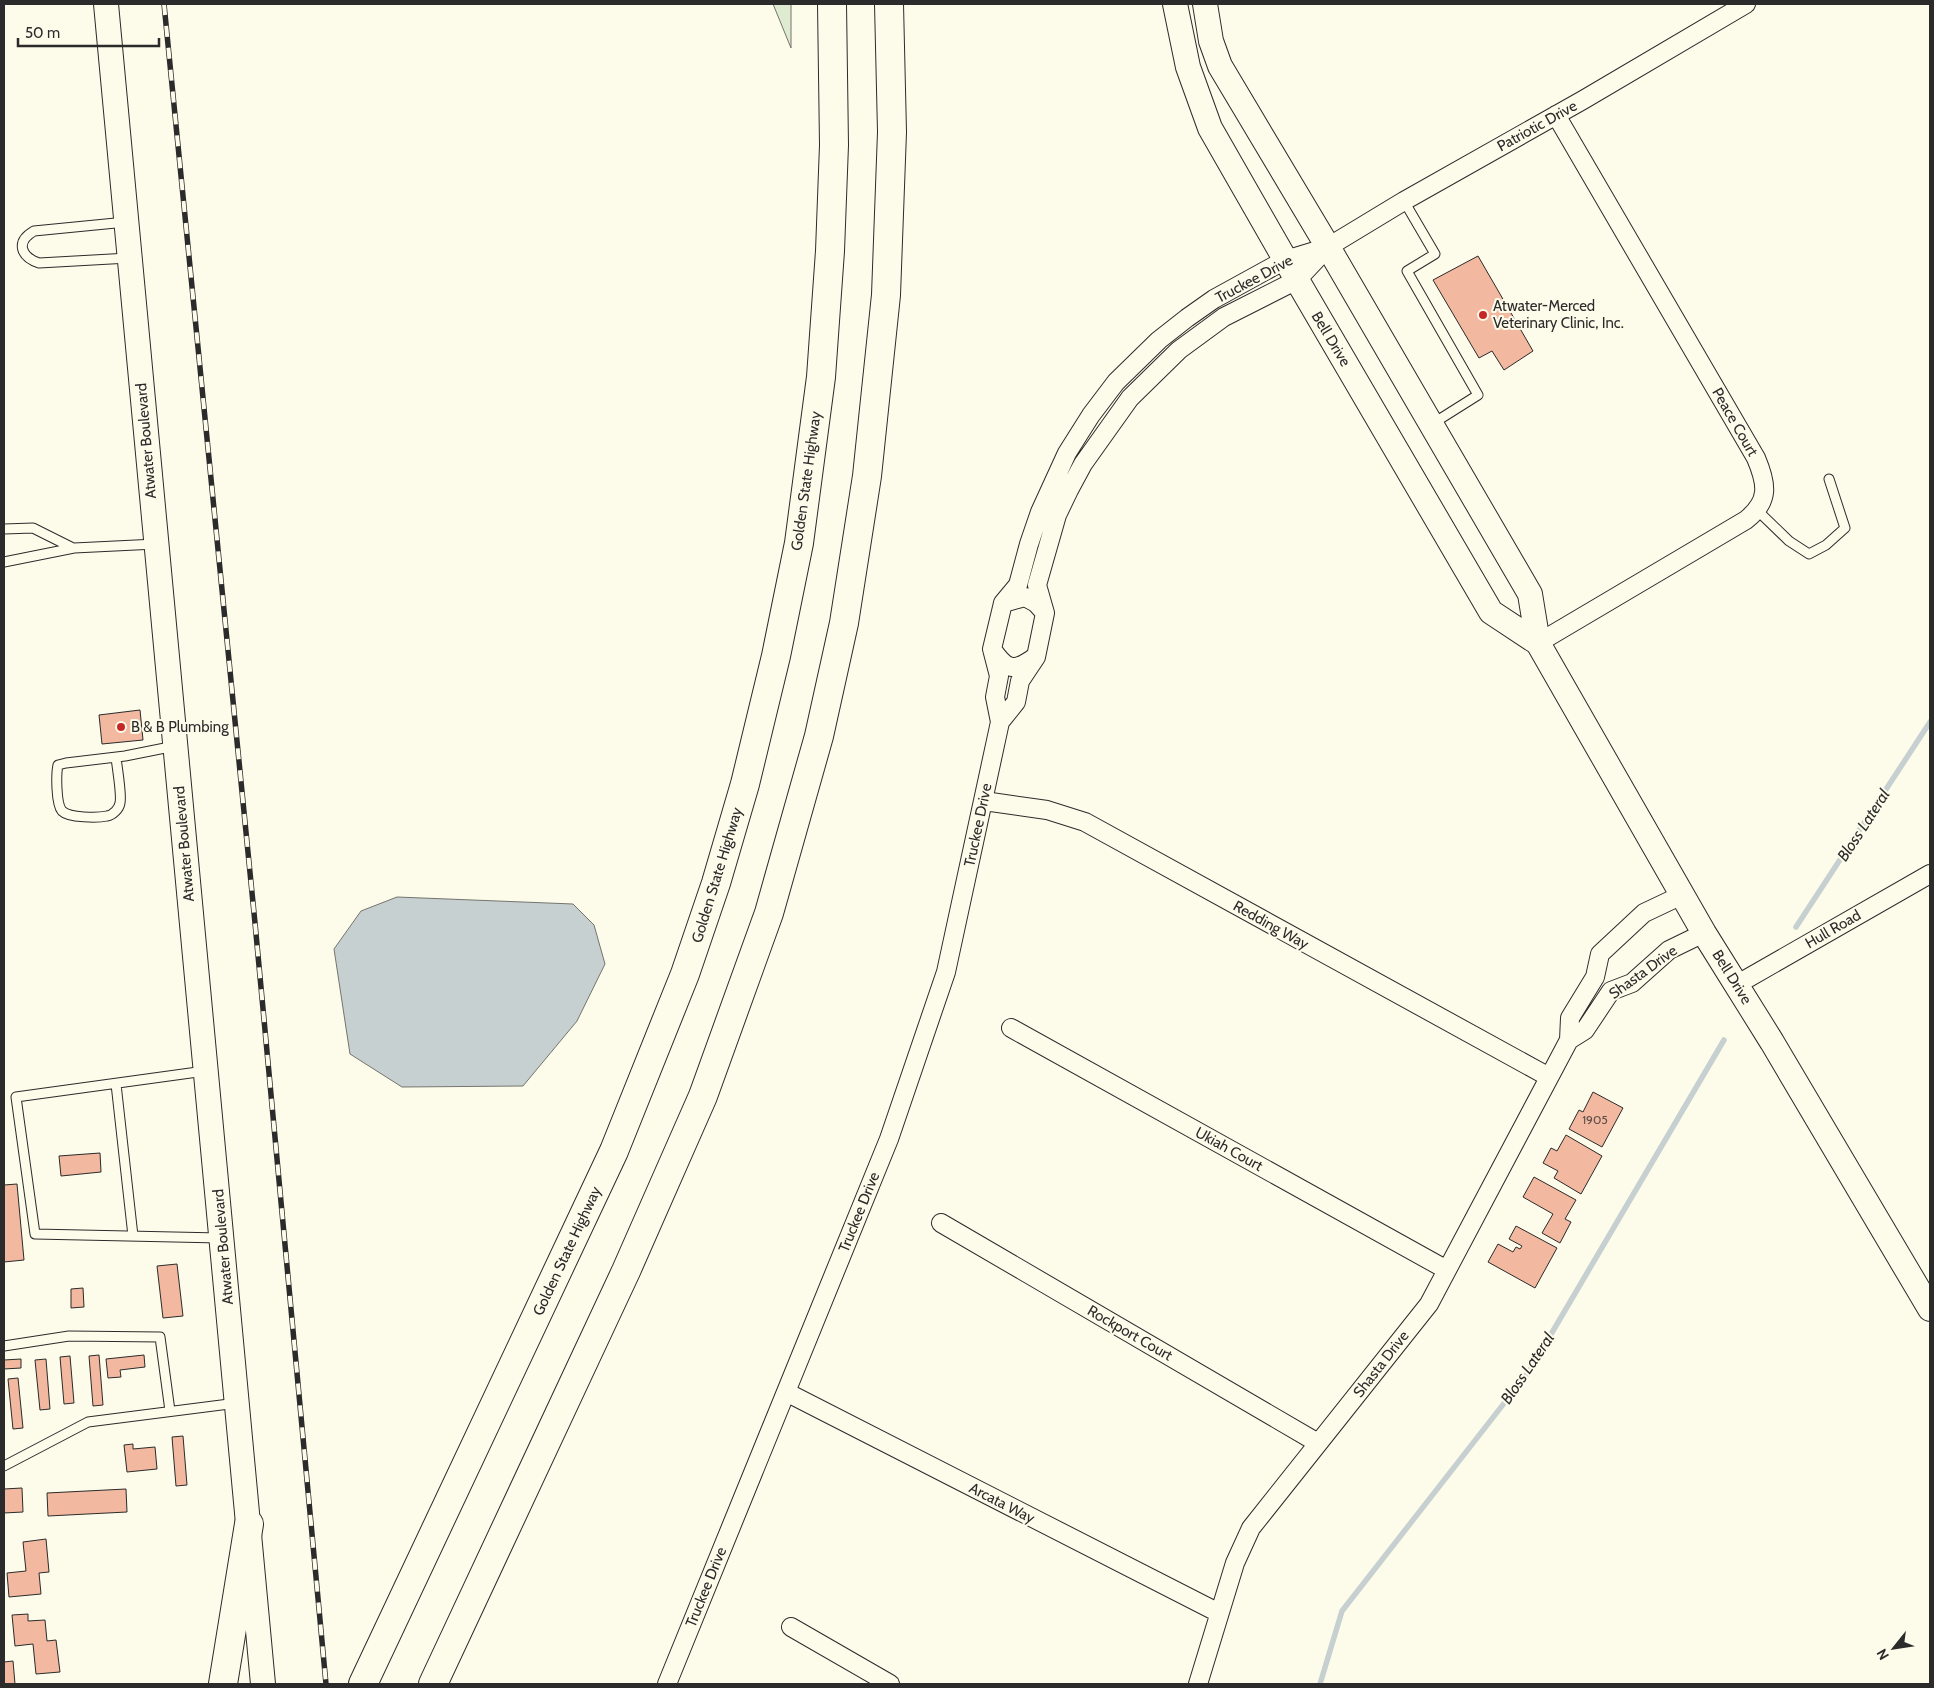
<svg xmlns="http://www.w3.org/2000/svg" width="1934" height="1688" font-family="Cabin,sans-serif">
<rect width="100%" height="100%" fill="#fdfbea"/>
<path fill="#deebd1" stroke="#74746e" d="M773,4H791V48Z"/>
<path fill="#c7d0d0" stroke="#74746e" d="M397,897L573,904L594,925L605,964L577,1021L523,1086L402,1087L350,1054L334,949L361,911Z"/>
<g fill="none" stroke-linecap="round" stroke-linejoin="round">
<path stroke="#c7d0d0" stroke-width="5.5" d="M1796,927L1930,722
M1320,1684L1342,1611L1530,1370L1724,1040"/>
</g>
<path fill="#f2b8a0" stroke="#2b2b2b" d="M1478,256L1533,351L1504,370L1492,351L1479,358L1433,280Z
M140,710L143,740L102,744L99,715Z
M1593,1092L1623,1108L1602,1147L1569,1129L1579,1110L1583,1112Z
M1566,1135L1602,1156L1581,1194L1554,1178L1558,1171L1543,1163L1551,1148L1557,1151Z
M100,1153L101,1172L61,1176L59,1156Z
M1534,1177L1576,1200L1565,1219L1571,1222L1560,1243L1542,1233L1553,1214L1523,1197Z
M17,1184L24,1260L4,1262V1185Z
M1516,1226L1557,1248L1535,1288L1488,1262L1498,1244L1513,1252L1516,1247L1520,1249L1522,1246L1509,1239Z
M177,1264L183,1316L163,1318L157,1266Z
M83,1288L84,1307L71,1308V1289Z
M99,1355L103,1405L93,1406L89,1356Z
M144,1355L145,1367L120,1370L121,1377L108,1378L106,1359Z
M70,1356L74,1403L64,1404L60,1357Z
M21,1359V1368L4,1369V1360Z
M46,1359L50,1409L40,1410L35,1360Z
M18,1378L23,1428L13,1429L8,1379Z
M183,1436L187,1485L176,1486L172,1437Z
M133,1444V1449L155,1447L157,1469L127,1472L124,1445Z
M22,1488L23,1512L4,1513V1489Z
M126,1489L127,1512L48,1516L47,1493Z
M46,1539L49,1572L39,1573L41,1594L9,1597L7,1573L26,1571L23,1542Z
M28,1614V1621L45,1620L47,1641L56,1640L60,1672L36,1674L33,1644L15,1646L12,1615Z
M13,1661L15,1684H4V1662Z"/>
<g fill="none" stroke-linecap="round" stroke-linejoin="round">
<g stroke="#2b2b2b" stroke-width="11">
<path id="lane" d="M1404,201L1435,254L1407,271L1478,395L1432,424
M126,222L34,231C15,242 21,257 39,263L129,258
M1758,511L1789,541L1809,554L1826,545L1845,528L1829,479
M4,529L33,528L73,548
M4,562L74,548L156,544
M116,757C117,768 122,794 120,803C119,809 113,815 107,816C98,818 69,818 62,811C56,804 56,774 58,765L66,763L125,756L175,746
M205,1071L16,1097L35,1234L220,1238
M116,1084L133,1236
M4,1346L69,1336L160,1337L170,1411
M4,1466L88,1422L237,1403"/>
</g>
<g stroke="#2b2b2b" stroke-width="20">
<path id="street" d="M1003,603L1025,597L1036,603L1045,613
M1538,643L1746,520C1770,501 1767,484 1756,458L1556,115
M992,649C1007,671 1014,672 1035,657
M1000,722L1016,702L1020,681L1036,657L1045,613L1037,585L1057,515L1069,490L1083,464L1130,398L1179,350L1224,317L1297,280L1328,247L1404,201L1583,100L1746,4
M984,801L1047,810L1085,822L1549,1077
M1736,985L1930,874
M1011,1028L1447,1270
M1569,1040L1585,1030L1611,991L1632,983L1669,950L1704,933
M941,1223L1318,1443
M786,1392L1219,1613
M791,1627L890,1684
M667,1684L889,1139L946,972L1000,722L995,697L999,676L992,649L1003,603L1018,585L1029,544L1040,512L1067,453L1091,415L1116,382L1159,340L1187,318L1214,299L1285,260L1328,247
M1198,1684L1235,1563L1251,1528L1429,1304L1569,1040L1570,1018L1595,977L1600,954L1644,913L1682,895"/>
</g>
<g stroke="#2b2b2b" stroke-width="26">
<path id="secondary" d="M106,4L263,1684
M1175,4L1188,67L1210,128L1297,280L1491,612L1538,643
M1205,4L1211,41L1220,66L1328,247L1530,594L1538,643L1704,933L1772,1042L1930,1309"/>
</g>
<g stroke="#2b2b2b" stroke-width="30">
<path id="highway" d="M223,1684L249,1524
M363,1684L614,1151L685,974L716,883L745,784L776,656L799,543L821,377L830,251L834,145L832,4
M433,1684L626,1271L703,1096L769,913L819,736L844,623L867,476L886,295L892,132L889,4"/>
</g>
<use href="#lane" stroke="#fdfbea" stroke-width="9"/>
<use href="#street" stroke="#fdfbea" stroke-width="18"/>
<use href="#secondary" stroke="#fdfbea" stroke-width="24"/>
<use href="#highway" stroke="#fdfbea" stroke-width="28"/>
<g stroke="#2b2b2b" stroke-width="5.5">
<path id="rail" d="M164,4L255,923L326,1684"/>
</g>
<use href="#rail" stroke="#fdfbea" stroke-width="4" stroke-dasharray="11" stroke-linecap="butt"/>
</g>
<g fill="#c62828" stroke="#fdfbea" stroke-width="2">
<circle cx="1483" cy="315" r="5"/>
<circle cx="121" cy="727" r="5"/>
</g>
<g text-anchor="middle" stroke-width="4" stroke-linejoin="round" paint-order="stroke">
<g font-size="12" fill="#5d4e48">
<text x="1595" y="1124">1905</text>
</g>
<g font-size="15" fill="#2b2b2b" stroke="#fdfbea">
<text transform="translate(1537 126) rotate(-29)" y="5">Patriotic Drive</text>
<text transform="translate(1254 279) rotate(-28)" y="5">Truckee Drive</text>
<text transform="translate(1331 339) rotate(59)" y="5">Bell Drive</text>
<text transform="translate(1735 422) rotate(60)" y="5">Peace Court</text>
<text transform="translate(146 441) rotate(-95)" y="5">Atwater Boulevard</text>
<text transform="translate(806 481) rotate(-82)" y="5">Golden State Highway</text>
<text transform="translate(978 825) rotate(-78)" y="5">Truckee Drive</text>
<text transform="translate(184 844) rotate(-95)" y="5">Atwater Boulevard</text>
<text transform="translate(717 875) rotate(-73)" y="5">Golden State Highway</text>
<text transform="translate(1271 925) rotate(29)" y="5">Redding Way</text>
<text transform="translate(1833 929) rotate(-30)" y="5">Hull Road</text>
<text transform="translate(1643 972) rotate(-36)" y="5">Shasta Drive</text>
<text transform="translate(1732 977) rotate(58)" y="5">Bell Drive</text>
<text transform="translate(1229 1149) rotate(29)" y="5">Ukiah Court</text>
<text transform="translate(859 1212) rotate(-68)" y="5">Truckee Drive</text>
<text transform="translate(223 1247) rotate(-95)" y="5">Atwater Boulevard</text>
<text transform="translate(567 1251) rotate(-65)" y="5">Golden State Highway</text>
<text transform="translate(1130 1333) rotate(30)" y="5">Rockport Court</text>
<text transform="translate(1381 1364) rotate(-52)" y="5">Shasta Drive</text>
<text transform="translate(1002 1503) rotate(27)" y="5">Arcata Way</text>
<text transform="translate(706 1587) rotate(-68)" y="5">Truckee Drive</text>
</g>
<g font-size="15" fill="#2b2b2b" stroke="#fdfbea" text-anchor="start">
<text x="1493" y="311">Atwater-Merced<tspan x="1493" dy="17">Veterinary Clinic, Inc.</tspan></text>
<text x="131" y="732">B &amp; B Plumbing</text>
</g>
<g font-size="16" font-style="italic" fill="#2b2b2b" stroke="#fdfbea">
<text transform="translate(1863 825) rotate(-57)" y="6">Bloss Lateral</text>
<text transform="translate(1527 1368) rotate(-56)" y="6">Bloss Lateral</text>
</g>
</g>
<rect width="1934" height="1688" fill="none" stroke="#2b2b2b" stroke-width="10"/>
<g transform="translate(1894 1648) rotate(240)" stroke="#fdfbea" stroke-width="4" paint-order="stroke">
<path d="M0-4L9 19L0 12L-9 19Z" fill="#2b2b2b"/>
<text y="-8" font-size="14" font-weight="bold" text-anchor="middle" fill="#2b2b2b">N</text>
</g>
<path d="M18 38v8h141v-8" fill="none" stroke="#2b2b2b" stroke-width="2.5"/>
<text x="25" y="38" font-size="15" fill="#2b2b2b" stroke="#fdfbea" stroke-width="4" paint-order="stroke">50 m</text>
</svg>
